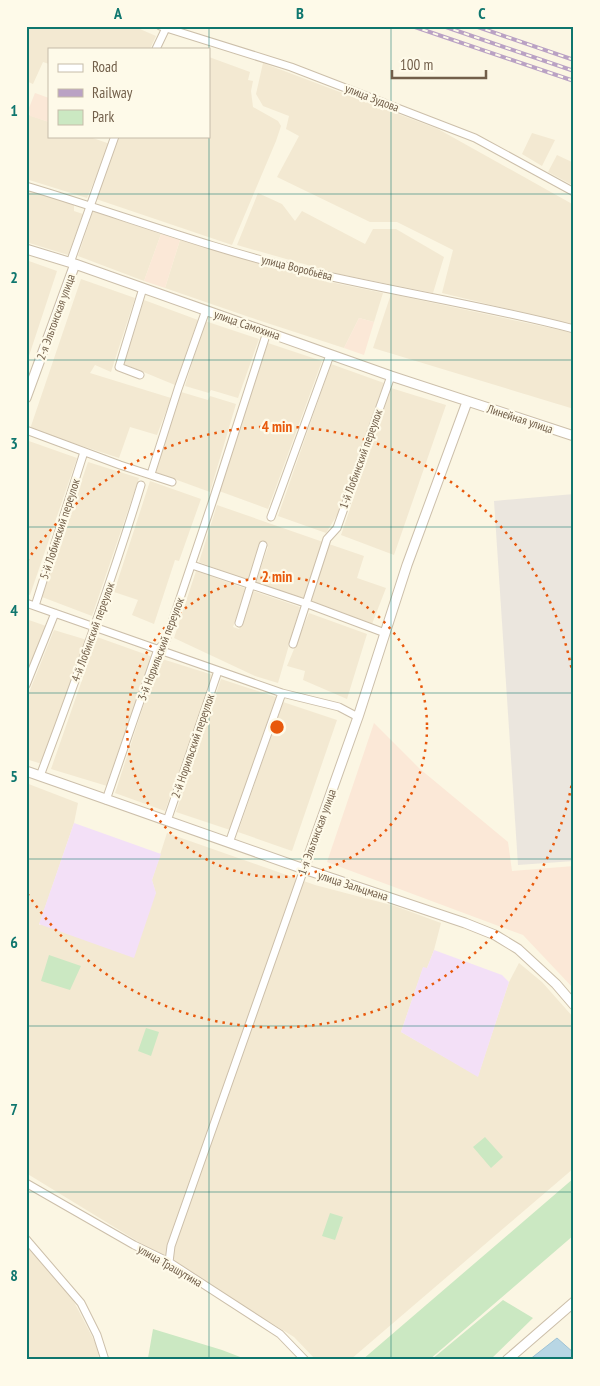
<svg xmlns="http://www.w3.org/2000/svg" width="600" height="1386" font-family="'PT Sans Narrow',sans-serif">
<rect width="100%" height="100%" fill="#fbf6e3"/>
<path fill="#f3e9d2" d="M26,26H133L156,36L150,49H49V64L43,62L33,84L26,81Z
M209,57L250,72L248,80L253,81L251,91L253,107L278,121L281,126L276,141L232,245L96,199L118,136H209Z
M263,63L438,129L574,205V325L442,293L453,250L397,222H370L277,177L299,136L286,129L289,116L263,106L256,94Z
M26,114L49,122V136H87L110,144L87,198L26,179Z
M532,133L555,140L542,166L522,154Z
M557,155L574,163V186L548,172Z
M26,189L74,203V211L83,214L68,255L26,242Z
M258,193L282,204L295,221L302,211L365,244L373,229H396L444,257L433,293L339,274L237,245Z
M93,211L161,234L144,281L78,256Z
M180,240L306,277L383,293L374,322L359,318L344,348L249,317L165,288Z
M26,260L57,271L26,365Z
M81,279L135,298L111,372L95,365L90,373L171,398L157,435L130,427L119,458L30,429Z
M391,294L574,333V409L373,348Z
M144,300L198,320L175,385L124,364Z
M205,321L259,339L238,398L211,390L209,393L185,386Z
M268,343L322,361L268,509L219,491Z
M331,364L384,383L339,512L326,533L278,516Z
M391,388L446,405L394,555L341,535Z
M181,392L208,400L210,396L236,404L210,492L155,472Z
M26,440L77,458L30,595L26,594Z
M88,462L139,478L92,616L42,597Z
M150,481L201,499L179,561L175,560L154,624L132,615L138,600L114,592Z
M217,505L323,542L304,598L255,584L268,547L262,544L249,581L199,562Z
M329,544L364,556L357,578L386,588L372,624L310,601Z
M196,571L247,589L233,627L239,629L253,591L300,607L278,683L255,676L174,638Z
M309,613L367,634L347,699L303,680L305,671L287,666Z
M26,619L46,626L26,677Z
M54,630L87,640L42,764L26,759V700Z
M97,637L153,657L107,786L51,769Z
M159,658L213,675L165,811L115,793Z
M221,679L276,697L230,830L176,812Z
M283,702L337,720L292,851L238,832Z
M26,783L78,803L74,823L39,925L156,894L152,880L167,833L315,885L395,906L441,923L434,950L427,968H423L401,1032L478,1076L509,982L519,963L542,982L574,1018V1168L350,1360H316L294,1337L26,1173Z
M26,1246L71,1296L98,1348L99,1360H26Z"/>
<path fill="#fbe8d7" d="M35,93L49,98V122L30,116L29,108Z
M161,234L180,240L165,288L144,281Z
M359,318L374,322L364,355L344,348Z
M374,723L420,769L508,842L512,871L574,866V989L523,935L327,862Z"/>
<path fill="#ebe6de" d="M574,494V861L518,865L494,501Z"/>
<path fill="#f3e0f7" d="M74,823L161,854L152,880L156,893L134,958L39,924Z
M434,950L502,975L509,982L478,1077L401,1032L423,967L427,968Z"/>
<path fill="#cbe8c2" d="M49,955L81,966L70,990L41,981Z
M146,1028L159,1032L151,1056L138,1051Z
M485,1137L503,1157L491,1168L473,1147Z
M574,1178V1235L429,1360H362Z
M330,1213L343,1217L335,1240L322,1236Z
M503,1300L533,1318L490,1360H431Z
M153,1329L222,1350L248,1360H149L148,1358Z"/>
<path fill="#b8d6e4" stroke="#9fc3d5" d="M557,1338L574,1353V1360H529Z"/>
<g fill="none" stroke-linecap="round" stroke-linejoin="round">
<g stroke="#ccbfaa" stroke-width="9">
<path id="minor" d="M160,26L291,67L475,138L574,192
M156,49L166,28
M26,186C117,213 205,247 297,269C389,291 482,305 574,329
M70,263L115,136
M140,375L119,367L143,288
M26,430L120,465L172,482
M151,474L178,389L206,310
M271,517L330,355
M192,565L305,603L385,633
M26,603L282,693L339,707L358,717
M35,606L84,452
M239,623L263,545
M293,644L327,539L337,528L391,376
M26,685L55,613
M40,776C76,680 111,584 141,485
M106,800L158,649L165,643L214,497L267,332
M167,821L218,671
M229,843L282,693
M26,1183L134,1245L169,1262L280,1334L305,1360
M26,1239L81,1303L97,1335L105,1360
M169,1262L171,1246L304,869"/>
</g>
<g stroke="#ccbfaa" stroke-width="11">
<path id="tertiary" d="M26,249L75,264L391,376L574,436
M26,398L75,264
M26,771L304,869L465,923L495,935L518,949L556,984L574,1005
M304,869L358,717L407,565L467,402
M507,1360L574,1302"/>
</g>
<use href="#minor" stroke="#fff" stroke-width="7"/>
<use href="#tertiary" stroke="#fff" stroke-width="9"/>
<g stroke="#baa2c4" stroke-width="4">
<path id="rail" d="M412,26L574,81
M443,26L574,71
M475,26L574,60"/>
</g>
<use href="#rail" stroke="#fefae9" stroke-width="2" stroke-dasharray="5.5" stroke-linecap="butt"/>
</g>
<path fill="none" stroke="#0f766e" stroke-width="1" stroke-opacity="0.55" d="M209,26V1360M391,26V1360M26,194H574M26,360H574M26,527H574M26,693H574M26,859H574M26,1026H574M26,1192H574"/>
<g fill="none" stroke="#e8590c" stroke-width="2.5" stroke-dasharray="2.5 5">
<circle cx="277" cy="727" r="150"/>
<path d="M574 771A300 300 0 0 1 27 893M27 561A300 300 0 0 1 574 683"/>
</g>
<g text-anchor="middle" stroke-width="4.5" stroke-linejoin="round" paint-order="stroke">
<g font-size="12" fill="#725f4a" stroke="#fefae9">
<text transform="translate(372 98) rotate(21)" y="4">улица Зудова</text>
<text transform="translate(297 268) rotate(14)" y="4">улица Воробьёва</text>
<text transform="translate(56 317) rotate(-70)" y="4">2-я Эльтонская улица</text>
<text transform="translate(247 325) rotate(19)" y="4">улица Самохина</text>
<text transform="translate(520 419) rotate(18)" y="4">Линейная улица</text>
<text transform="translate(361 459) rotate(-70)" y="4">1-й Лобинский переулок</text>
<text transform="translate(60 529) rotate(-72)" y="4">5-й Лобинский переулок</text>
<text transform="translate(93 632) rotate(-70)" y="4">4-й Лобинский переулок</text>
<text transform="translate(161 649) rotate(-69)" y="4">3-й Норильский переулок</text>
<text transform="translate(193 746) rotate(-71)" y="4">2-й Норильский переулок</text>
<text transform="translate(317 832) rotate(-70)" y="4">1-я Эльтонская улица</text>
<text transform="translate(353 886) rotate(18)" y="4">улица Зальцмана</text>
<text transform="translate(170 1266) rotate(30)" y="4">улица Трашутина</text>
</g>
</g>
<circle cx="277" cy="727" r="8" fill="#e8590c" stroke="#fefae9" stroke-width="2.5"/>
<g font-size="15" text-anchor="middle" font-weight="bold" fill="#e8590c" stroke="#fefae9" stroke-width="4.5" stroke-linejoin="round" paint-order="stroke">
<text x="277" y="432">4 min</text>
<text x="277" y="582">2 min</text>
</g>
<rect width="600" height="1386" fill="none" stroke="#fefae9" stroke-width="55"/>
<rect x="48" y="48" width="162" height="90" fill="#fefae9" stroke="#c6bca9"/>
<rect x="58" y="64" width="25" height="8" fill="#ffffff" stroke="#c6bca9"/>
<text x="92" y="72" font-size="15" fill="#725f4a">Road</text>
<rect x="58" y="89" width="25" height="8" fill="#baa2c4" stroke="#c6bca9"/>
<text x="92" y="98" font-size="15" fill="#725f4a">Railway</text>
<rect x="58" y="110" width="25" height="15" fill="#cbe8c2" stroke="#c6bca9"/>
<text x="92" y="122" font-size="15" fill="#725f4a">Park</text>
<path d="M392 70v8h94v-8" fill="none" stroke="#725f4a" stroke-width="2.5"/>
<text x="400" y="70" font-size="15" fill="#725f4a" stroke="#fefae9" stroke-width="4" paint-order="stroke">100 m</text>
<rect x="28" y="28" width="544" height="1330" fill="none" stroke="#0f766e" stroke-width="2"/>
<g font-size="16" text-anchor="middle" font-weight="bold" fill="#0f766e">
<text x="118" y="19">A</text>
<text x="300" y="19">B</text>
<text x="482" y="19">C</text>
<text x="14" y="116">1</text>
<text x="14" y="283">2</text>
<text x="14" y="449">3</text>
<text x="14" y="616">4</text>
<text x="14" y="782">5</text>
<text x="14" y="948">6</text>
<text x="14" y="1115">7</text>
<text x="14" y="1281">8</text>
</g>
</svg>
